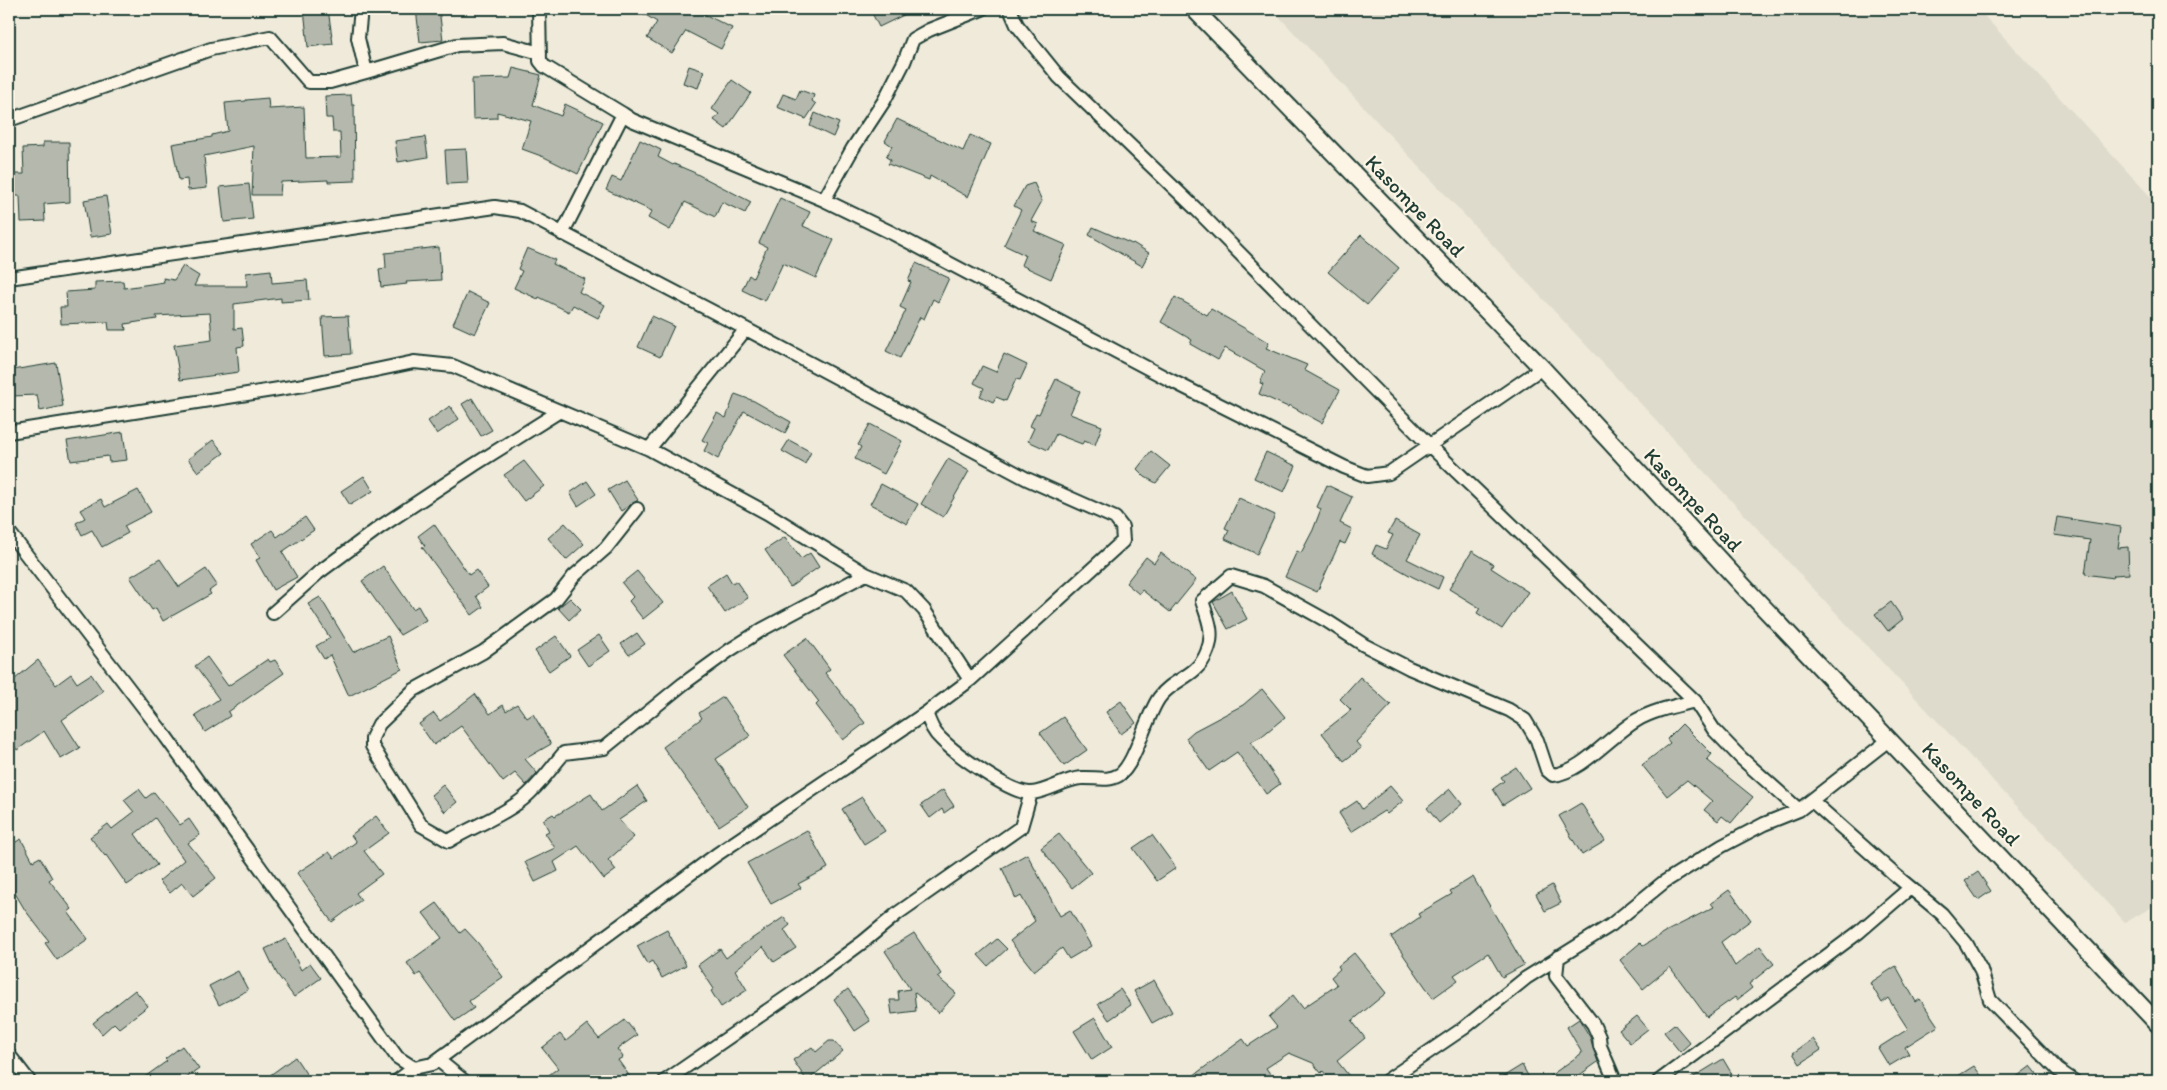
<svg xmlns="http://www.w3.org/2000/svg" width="2167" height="1090" font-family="Itim,sans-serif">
<rect width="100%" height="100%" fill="#efeada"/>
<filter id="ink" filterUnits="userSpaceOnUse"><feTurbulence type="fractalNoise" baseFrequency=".02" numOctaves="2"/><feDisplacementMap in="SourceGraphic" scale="10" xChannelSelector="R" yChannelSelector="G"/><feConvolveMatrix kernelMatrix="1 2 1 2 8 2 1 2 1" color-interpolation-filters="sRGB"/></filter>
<g filter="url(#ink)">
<path fill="#dedbcc" d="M1272,9H1978L2158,205V904L2125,922Z"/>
<path fill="#b5b9ad" stroke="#1f3d34" d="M304,9H328L333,44L308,47Z
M416,9H439L443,40L420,42Z
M636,9H694L732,28L721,49L686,31L672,53L647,38L657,22Z
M870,9H916L879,27Z
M689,66L704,71L698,88L683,83Z
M513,68L541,75L533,105L561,116L565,104L603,122L578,174L544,157L522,149L531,121L497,112V118L473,119L472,79L510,78Z
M732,80L751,93L726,129L714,120L719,114L712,109Z
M800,90L814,95L812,101L816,104L806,119L777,107L783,94L796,99Z
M351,95L352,105H354L355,181L328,182V180L281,182L280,195H252L254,146L204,156L207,188L188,190L187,179L179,180L172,144L212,137V135L228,131L225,103L246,101V100L268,98L269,109L304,107L306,158L341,157L340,132H333L332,118H326L325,96Z
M815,113L839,123L833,137L810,126Z
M897,119L963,151L970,135L991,144L968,197L930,176L929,180L888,164L891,160L886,157L892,146L885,141Z
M425,137L428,157L398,162L395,141Z
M640,140L661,150L658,157L673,165L674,164L693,172L751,202L745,213L722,202L715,217L685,202L670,230L648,218L652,211L606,190L612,177L621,181Z
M43,142H69L70,202L44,204L45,221L21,222L20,196H10V174H24L23,148L43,147Z
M466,149L468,183L447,184L445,150Z
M1034,183L1042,201L1031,221L1038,224L1034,231L1066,245L1051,279L1021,265L1025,255L1004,245L1021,210L1014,206L1025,186Z
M249,184L253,219L224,222L220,187Z
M106,196L112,234L90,237L84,200Z
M780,198L810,212L803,226L834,240L816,278L783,263L765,301L742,290L749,275L753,278L767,247L759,243Z
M1093,227L1132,244L1133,243L1149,253L1142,266L1089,235Z
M1361,235L1399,268L1367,305L1328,272Z
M439,247L441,280L406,282L407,284L381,287L379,269L386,268L385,253Z
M527,248L555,260L553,264L585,279L579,292L605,305L598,318L573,305L569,312L539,297L538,299L514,288L522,271L518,269Z
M916,263L949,278L938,302L933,299L924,319L920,317L900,358L886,351L906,310L900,307L911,282L908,281Z
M183,266L199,276L194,286H247L246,273L271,270L272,283L307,280L309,300L281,302V298L234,304V329L242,328L244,346L237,347L239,372L180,380L174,345L212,340L210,313L156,316L157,319L125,324L126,330H109L108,322L61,324L60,307H67L66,292L95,290V282L123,281L124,288L164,282L163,278L174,280Z
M468,292L490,303L475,334L453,324Z
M1175,297L1207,315L1211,309L1244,328L1269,343L1266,348L1307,365L1304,370L1340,390L1322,423L1289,405L1288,407L1259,394L1263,384L1260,383L1265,371L1225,348L1218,360L1190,344L1192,340L1161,322Z
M348,316L351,354L325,356L322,317Z
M652,316L674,326L660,357L638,347Z
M1004,354L1027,365L1020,380L1016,379L1006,401L996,397L993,402L980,396L984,388L974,383L982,366L996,372Z
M56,363L63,406L40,411L37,395L12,396V370Z
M1056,379L1080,391L1070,414L1102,426L1095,445L1084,441L1082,444L1056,434L1048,450L1028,441L1034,428L1030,426L1036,413L1039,414Z
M735,394L754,401L791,422L785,433L744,411L718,459L704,451L708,443L702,440L717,413L726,418Z
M472,398L492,430L481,436L462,404Z
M450,406L459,419L437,434L428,421Z
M870,424L902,441L884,474L855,459L861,447L858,445Z
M123,432L127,460L109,462L108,456L71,461L67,441Z
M213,440L224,453L198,472L188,459Z
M789,440L811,452L805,464L782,451Z
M1151,451L1170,466L1156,483L1145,477L1137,469Z
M1266,452L1296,466L1284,492L1254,478Z
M948,459L969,471L943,517L921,504Z
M524,461L544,486L524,501L504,475Z
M364,476L373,491L350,505L341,491Z
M625,480L638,500L621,511L608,490Z
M587,481L596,494L578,506L570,493Z
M881,484L918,504L907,524L870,504Z
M1327,485L1352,497L1340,523L1352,529L1345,544L1340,542L1317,592L1285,577L1297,551L1301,553L1313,530L1321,509L1317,507Z
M138,490L151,512L124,526L128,533L102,547L92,530L82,535L76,523L85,518L80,510L101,499L105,507Z
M1239,498L1275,515L1257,554L1225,539L1229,530L1225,528Z
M305,517L314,530L282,552L297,577L273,590L256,560L260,558L251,544L272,530L277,537Z
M2057,517L2121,527L2118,548L2128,547L2129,574L2114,575L2113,578L2085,574L2090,540L2054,535Z
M1395,521L1420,535L1407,559L1443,577L1438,589L1413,577L1372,554L1376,545L1386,549L1393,535L1388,533Z
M565,523L584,544L566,560L548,538Z
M434,524L469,575L476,570L488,587L476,596L483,607L472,615L422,547L425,546L418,536Z
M785,537L801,559L810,553L819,567L790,587L765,550Z
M1472,551L1493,564L1491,568L1528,592L1502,629L1477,613L1480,608L1449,589Z
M1161,553L1196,580L1170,612L1142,590L1139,594L1126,583L1146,557L1154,563Z
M160,559L179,587L206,569L217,585L209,591L211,594L163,621L156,608L152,610L130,577Z
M383,566L413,609L418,606L426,620L400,635L362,581Z
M637,571L663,603L643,619L629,601L633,597L622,583Z
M726,573L732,583L736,581L748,598L725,613L707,586Z
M1232,591L1247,619L1228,629L1213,602Z
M320,597L353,652L388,636L402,669L349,696L330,655L324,659L316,646L330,638L308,604Z
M570,598L581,609L569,620L558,608Z
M1891,602L1903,619L1888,631L1875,614Z
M637,633L645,644L629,655L621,644Z
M599,635L610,651L588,666L577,650Z
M556,636L570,656L549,671L535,651Z
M807,638L830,669L825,673L865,723L843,740L816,705L819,702L783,655Z
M207,657L228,686L268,659L270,662L275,660L284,673L228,712L230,716L205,732L195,715L219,699L195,666Z
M38,660L56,685L71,674L77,683L91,674L103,691L62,720L80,748L61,759L44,731L17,750L9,738V684Z
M1360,677L1391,705L1356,742L1361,748L1344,761L1322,733L1351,710L1340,699Z
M1262,689L1285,717L1262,736L1251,742L1280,784L1266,794L1237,752L1209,771L1186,738L1194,731L1243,705Z
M475,694L490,714L503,705L506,711L517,704L527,718L533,714L551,744L525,759L537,773L526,785L515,773L503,782L461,726L434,745L419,724L434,713L440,721Z
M723,697L750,736L716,759L748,807L719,826L663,747L702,718L699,713Z
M1121,701L1136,723L1121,734L1106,712Z
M1063,717L1087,750L1064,766L1040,733Z
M1682,724L1712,754L1707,760L1753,797L1731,823L1722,816L1718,821L1704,810L1712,801L1687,780L1667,796L1642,765L1670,743L1667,739Z
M1516,767L1530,788L1503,805L1493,789L1504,781L1501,777Z
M443,785L457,802L445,812L431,795Z
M637,786L647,801L619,820L634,837L608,860L616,870L604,879L578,846L554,862L558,871L535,882L525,862L555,848L545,833L549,831L543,820L553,814L555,816L591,794L602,811Z
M1390,786L1403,801L1387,814L1384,811L1351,832L1339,813L1357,801L1362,809Z
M139,789L146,798L154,792L180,825L189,819L200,835L188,843L216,878L193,896L182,883L170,893L159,881L184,860L155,818L135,834L157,865L127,885L106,855L105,856L90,837L108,824L112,829L134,812L124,800Z
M1450,789L1462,804L1439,823L1427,808Z
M943,790L954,806L944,813L942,809L930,818L921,805Z
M862,797L885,831L864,844L842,809Z
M1581,803L1605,841L1582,855L1559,816Z
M376,816L389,833L364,851L382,874L356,893L361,900L332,922L297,873L329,852L334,858L356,842L351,835Z
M807,830L828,868L798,884L801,888L771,904L747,863Z
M1059,834L1091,873L1072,888L1041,848Z
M1152,835L1176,868L1157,881L1133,848Z
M21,839L33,861L40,857L52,878L49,880L72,909L68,912L88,939L57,960L45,943L49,941L25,910L9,883V846Z
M1027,854L1060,916L1070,910L1091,946L1069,959L1062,948L1034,971L1010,941L1035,921L1021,896L1016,899L1002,868Z
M1978,872L1991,891L1978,900L1965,881Z
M1473,877L1524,965L1502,977L1488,953L1454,975L1458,980L1433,998L1391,937L1420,917L1418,914L1452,894L1450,891Z
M1552,885L1561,903L1545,911L1536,894Z
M1729,890L1751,920L1721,942L1735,966L1760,946L1774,964L1749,984L1752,988L1737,1000L1735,997L1707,1017L1670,967L1643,989L1620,960L1640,943L1643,946L1667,931L1714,907L1711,903Z
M437,903L460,933L465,929L478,943L503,977L469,1001L474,1008L455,1021L420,973L416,976L407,963L442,938L423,913Z
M784,917L790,925L784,930L796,948L774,962L763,947L735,970L747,990L721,1007L711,991L714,989L698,965L720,949L726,958L744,944Z
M667,930L686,965L662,978L652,961L647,964L637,946Z
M914,933L941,974L937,977L956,993L939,1013L914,992L916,1011L892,1014L890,1000H899L898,991L910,989L885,951Z
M286,939L301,970L310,963L321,978L294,997L277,974L265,949Z
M997,939L1007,949L988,966L978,955Z
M1354,953L1386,993L1352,1021L1365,1038L1337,1061L1353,1081H1331L1323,1071L1321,1073L1313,1063L1289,1053L1266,1068L1275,1081H1186L1243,1039L1248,1046L1277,1027L1269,1017L1293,995L1303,1008L1337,985L1331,977L1340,969L1338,966Z
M1896,966L1916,1002L1920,999L1938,1026L1905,1047L1909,1054L1889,1066L1878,1048L1908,1029L1888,998L1882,1003L1870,983Z
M238,971L248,990L219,1005L209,986Z
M1154,980L1172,1012L1152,1023L1134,991Z
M848,989L870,1021L855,1031L834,999Z
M1120,989L1131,1005L1109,1020L1098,1004Z
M135,990L148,1006L119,1028L114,1023L102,1034L93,1023Z
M1637,1016L1648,1029L1630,1043L1619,1030Z
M1095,1018L1112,1047L1092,1060L1074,1031Z
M1579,1019L1590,1037L1598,1062L1571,1081H1543L1582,1053L1567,1027Z
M625,1020L637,1035L617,1049L623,1057L618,1060L633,1081H541L558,1068L542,1048L560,1034L566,1041L587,1024L599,1039Z
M1674,1024L1690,1043L1680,1052L1664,1032Z
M1813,1039L1821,1050L1800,1064L1793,1053Z
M829,1041H834L843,1051L807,1081L793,1060L812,1047L816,1052Z
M182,1046L199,1069L182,1081H139L167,1061L165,1059Z
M295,1057L307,1075L299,1081H262Z
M1723,1059L1736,1081H1687Z
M1522,1065L1531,1081H1496Z
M1974,1066L1985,1081H1950Z
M2031,1066L2043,1081H2011Z"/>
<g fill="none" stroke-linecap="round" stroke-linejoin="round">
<g stroke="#1f3d34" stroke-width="16">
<path id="minor" d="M539,9L540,61L544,66L623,114
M1010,9L1017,25L1059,77L1195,208L1430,446L1695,701L1714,730L1741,758L1799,810
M366,72L457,45L503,43L540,53
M9,120L211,49L270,37L309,82H330L366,72L358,38L361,9
M824,200L853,148L884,101L904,62L913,39L929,30L982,9
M562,234L623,114L632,120L824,200L892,233L1170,380L1344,467L1367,476L1389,473L1542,368
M9,278L495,207L520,211L746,329L1027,479L1115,518L1122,527L1123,541L970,680L926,713L716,855L432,1064L414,1068L397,1081
M9,432L304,385L414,362L453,366L649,449L767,513L866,574L906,591L924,610L970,680
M649,449L746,329
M637,509L606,548L574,576L556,599L483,652L414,690L379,724L372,738V746L421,825L449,841C473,826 501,817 523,799C539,786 551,768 564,753L604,748L683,684L730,650L763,629L866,574
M9,532L166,737L397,1057L414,1068
M273,613L318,573L380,527L474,465L560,411
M926,713C930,723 933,732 941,739C956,754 1011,794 1031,793C1048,792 1064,779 1082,778C1095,777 1107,782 1119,775C1135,765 1146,716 1159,698C1173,678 1197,678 1207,652C1215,633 1208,619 1202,601L1231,576L1264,586L1327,621L1364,645L1409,668L1509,710L1525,720L1537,740L1547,770L1553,775C1582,772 1611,735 1637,720C1654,710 1676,706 1695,701
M1812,801L1894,874L1942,914L1966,943L1981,970L1990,1000L2058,1070L2074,1081
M1558,957L1556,976L1593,1024L1599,1037L1600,1046L1615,1081
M9,1055L29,1081
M438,1060L464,1081
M665,1081L806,984L863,942L898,913L1021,827L1031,793
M1386,1081L1464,1028L1526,978L1611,925L1664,882L1722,846L1764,824L1799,810L1890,739
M1659,1081L1859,932L1910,888"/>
</g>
<g stroke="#1f3d34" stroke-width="20">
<path id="tertiary" d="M1194,9L1542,368L1747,590L2158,1024"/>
</g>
<use href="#minor" stroke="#fcf5e5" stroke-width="12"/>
<use href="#tertiary" stroke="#fcf5e5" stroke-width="16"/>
</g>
</g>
<g text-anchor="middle" stroke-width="4.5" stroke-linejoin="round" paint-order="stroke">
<g font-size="21" fill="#1f3d34" stroke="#fcf5e5">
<text transform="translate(1415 206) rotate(46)" y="7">Kasompe Road</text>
<text transform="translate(1693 500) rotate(47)" y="7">Kasompe Road</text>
<text transform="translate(1971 794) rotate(47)" y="7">Kasompe Road</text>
</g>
</g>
<rect width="2167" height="1090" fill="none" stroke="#fcf5e5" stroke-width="30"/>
<rect x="15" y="15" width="2137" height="1060" fill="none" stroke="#1f3d34" stroke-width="2" filter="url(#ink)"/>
</svg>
